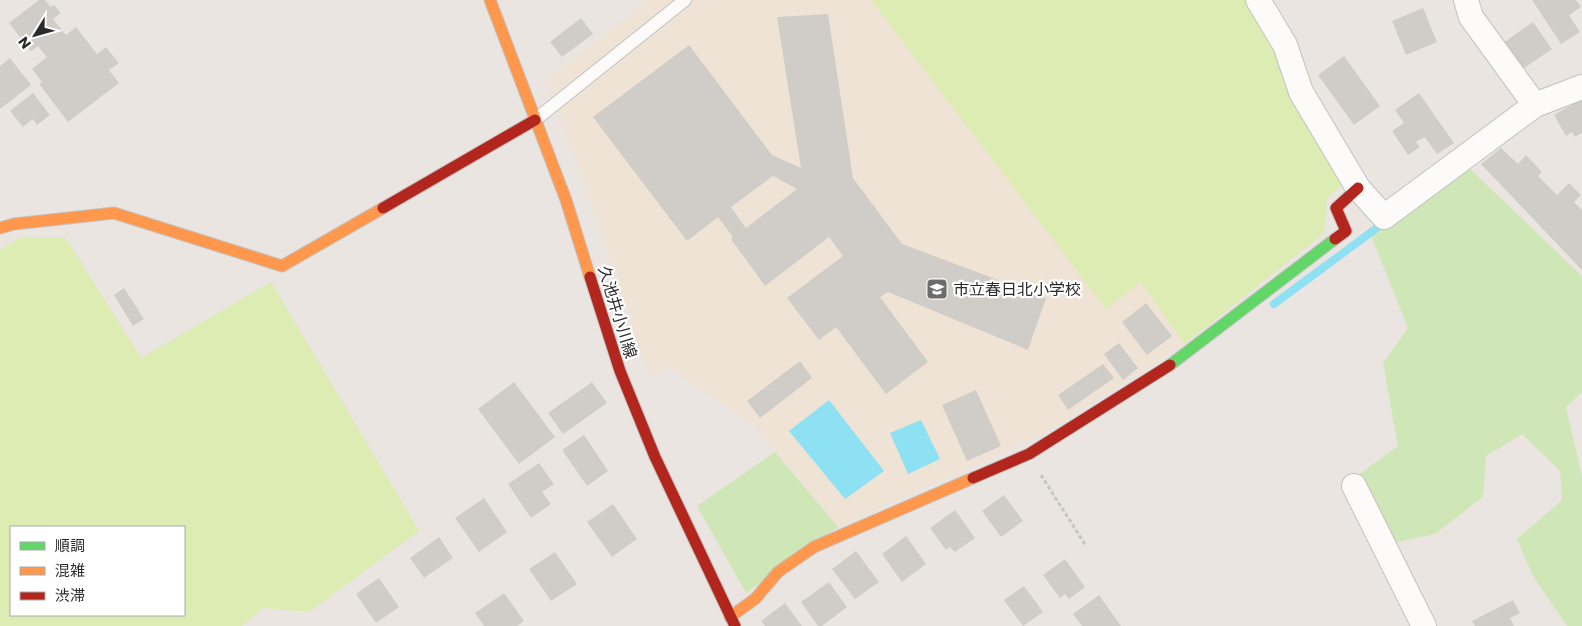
<svg xmlns="http://www.w3.org/2000/svg" width="1582" height="626" font-family="Poppins,'Noto Sans JP',sans-serif">
<rect width="100%" height="100%" fill="#eae5e0"/>
<path fill="#eee3d4" d="M647,0H1248L1327,198L1324,233L1185,344L1045,433L838,527L755,427L669,367L649,376L586,188L546,81Z"/>
<path fill="#cfe7b6" d="M1468,167L1582,276V392L1566,407L1582,477V626H1567L1533,576L1517,539L1562,500L1560,471L1522,434L1486,456L1483,497L1435,534L1378,546L1347,483L1398,446L1383,363L1408,328L1370,233Z
M775,452L838,527L746,593L697,506Z"/>
<path fill="#dcecb3" fill-rule="evenodd" d="M871,0H1248L1347,181L1327,198L1324,233L1185,344L1141,282L1106,309Z
M21,237H65L141,358L271,282L419,531L309,612L263,608L242,626H0V250ZM11,527H184V615H11Z"/>
<path fill="#8ee1f2" d="M829,400L884,471L845,499L789,431Z
M921,420L940,459L908,474L890,433Z"/>
<g fill="none" stroke-linecap="round" stroke-linejoin="round">
<path stroke="#8ee1f2" stroke-width="8" d="M1274,304L1385,222"/>
</g>
<path fill="#d0cdc9" fill-rule="evenodd" d="M39,0H45L51,7L54,5L61,13L53,19L66,35L76,27L97,54L106,47L119,63L109,70L119,83L68,122L39,84L42,82L32,69L47,57L38,46L31,51L9,23Z
M1532,0H1576L1581,7L1569,15L1580,32L1561,44Z
M1423,8L1437,42L1406,55L1392,21Z
M828,14L853,178L902,244L1046,298L1028,350L888,292L880,297L928,362L886,394L836,327L819,340L787,298L843,256L829,237L765,286L731,239L733,237L718,217L687,241L593,117L689,45L772,155L801,168L777,17ZM773,176L797,189L746,228L731,207Z
M581,18L593,34L562,57L550,42Z
M1533,22L1552,49L1521,70L1503,43Z
M1344,56L1380,106L1354,125L1318,75Z
M10,58L31,85L0,109V66Z
M33,93L50,115L37,125L33,119L23,127L10,111Z
M1419,93L1454,143L1437,154L1425,137L1416,142L1420,147L1408,155L1392,131L1404,123L1395,110Z
M1582,99V133L1575,137L1572,132L1566,136L1554,115Z
M1501,148L1518,164L1526,155L1542,172L1538,176L1557,195L1569,183L1581,195L1574,202L1582,210V270L1481,164Z
M124,288L144,319L133,326L114,295Z
M1146,303L1172,336L1147,355L1122,322Z
M1119,343L1138,368L1123,380L1104,354Z
M800,361L812,378L760,418L747,401Z
M1103,364L1114,378L1068,410L1058,395Z
M514,382L555,437L519,464L478,409Z
M592,382L607,403L563,434L548,413Z
M976,390L1001,446L967,461L942,405Z
M584,435L608,471L587,486L562,450Z
M539,463L554,484L542,492L551,504L531,518L508,484Z
M1004,495L1023,521L1001,537L982,511Z
M484,498L507,532L479,552L455,518Z
M613,504L637,539L612,557L587,522Z
M955,510L975,538L955,552L950,547L946,550L930,528Z
M906,536L926,564L902,582L882,554Z
M439,537L453,558L424,578L410,558Z
M856,551L879,582L855,599L832,569Z
M555,552L577,584L551,601L529,569Z
M1065,559L1085,587L1069,599L1065,594L1060,598L1043,575Z
M379,578L399,607L376,623L356,594Z
M829,582L847,607L822,626H818L801,602Z
M1024,586L1043,612L1023,626L1004,600Z
M504,593L524,621L517,626H484L475,613Z
M1099,595L1121,626H1082L1073,614Z
M1513,600L1520,613L1510,618L1514,626H1475L1472,621Z
M785,603L802,626H765L761,621Z"/>
<g fill="none" stroke-linecap="round" stroke-linejoin="round">
<g stroke="#c3c2c2" stroke-width="14">
<path id="lane" d="M535,120L685,0"/>
</g>
<g stroke="#c3c2c2" stroke-width="26">
<path id="street" d="M1258,0L1285,45L1301,92L1358,188L1384,217L1535,105L1582,87
M1466,0L1471,17L1535,105
M1354,486L1424,626"/>
</g>
<g stroke="#c3c2c2" stroke-width="13">
<path id="fast" d="M1170,365L1335,239"/>
</g>
<g stroke="#c3c2c2" stroke-width="13">
<path id="slow" d="M490,0L566,200L590,277
M0,228L14,224L114,213L282,266L383,208
M730,617L755,599L778,572L814,547L973,478"/>
</g>
<g stroke="#c3c2c2" stroke-width="13">
<path id="jam" d="M383,208L535,120
M1335,239L1346,231L1336,208L1358,188
M590,277L620,371L655,457L735,626
M973,478L1029,454L1170,365"/>
</g>
<path stroke="#c6c6c6" stroke-width="3" stroke-dasharray="4 2.5" stroke-linecap="butt" d="M1041,475L1086,546"/>
<use href="#lane" stroke="#fcfbfa" stroke-width="12"/>
<use href="#street" stroke="#fcfbfa" stroke-width="24"/>
<use href="#fast" stroke="#63d668" stroke-width="11"/>
<use href="#slow" stroke="#ff974d" stroke-width="11"/>
<use href="#jam" stroke="#b3261e" stroke-width="11"/>
</g>
<defs>
<g id="school-square" transform="scale(1.125)"><rect x="-9" y="-9" width="18" height="18" rx="4" fill="#6e6c6a" stroke="#fff"/><path d="M0-5L7-2L0 1L-7-2ZM-4 1L0 2.5L4 1V4Q0 6-4 4Z" fill="#fff"/></g>
</defs>
<g fill-rule="evenodd">
<use href="#school-square" x="937" y="289"/>
</g>
<g text-anchor="middle" stroke-width="4.5" stroke-linejoin="round" paint-order="stroke">
<g font-size="16" fill="#2b2b2b" stroke="#fff" text-anchor="start">
<text x="953" y="295">市立春日北小学校</text>
</g>
<g font-size="16" fill="#2b2b2b" stroke="#fff">
<text transform="translate(618 312) rotate(73)" y="6">久池井小川線</text>
</g>
</g>
<rect x="10" y="526" width="175" height="90" fill="#ffffff" stroke="#aaaaaa"/>
<rect x="20" y="542" width="25" height="8" fill="#63d668" stroke="#aaaaaa"/>
<text x="55" y="551" font-size="15" fill="#2b2b2b">順調</text>
<rect x="20" y="567" width="25" height="8" fill="#ff974d" stroke="#aaaaaa"/>
<text x="55" y="576" font-size="15" fill="#2b2b2b">混雑</text>
<rect x="20" y="592" width="25" height="8" fill="#b3261e" stroke="#aaaaaa"/>
<text x="55" y="601" font-size="15" fill="#2b2b2b">渋滞</text>
<g transform="translate(35 35) rotate(233)" stroke="#ffffff" stroke-width="4" paint-order="stroke">
<path d="M0-4L9 19L0 12L-9 19Z" fill="#2b2b2b"/>
<text y="-8" font-size="14" font-weight="bold" text-anchor="middle" fill="#2b2b2b">N</text>
</g>
</svg>
